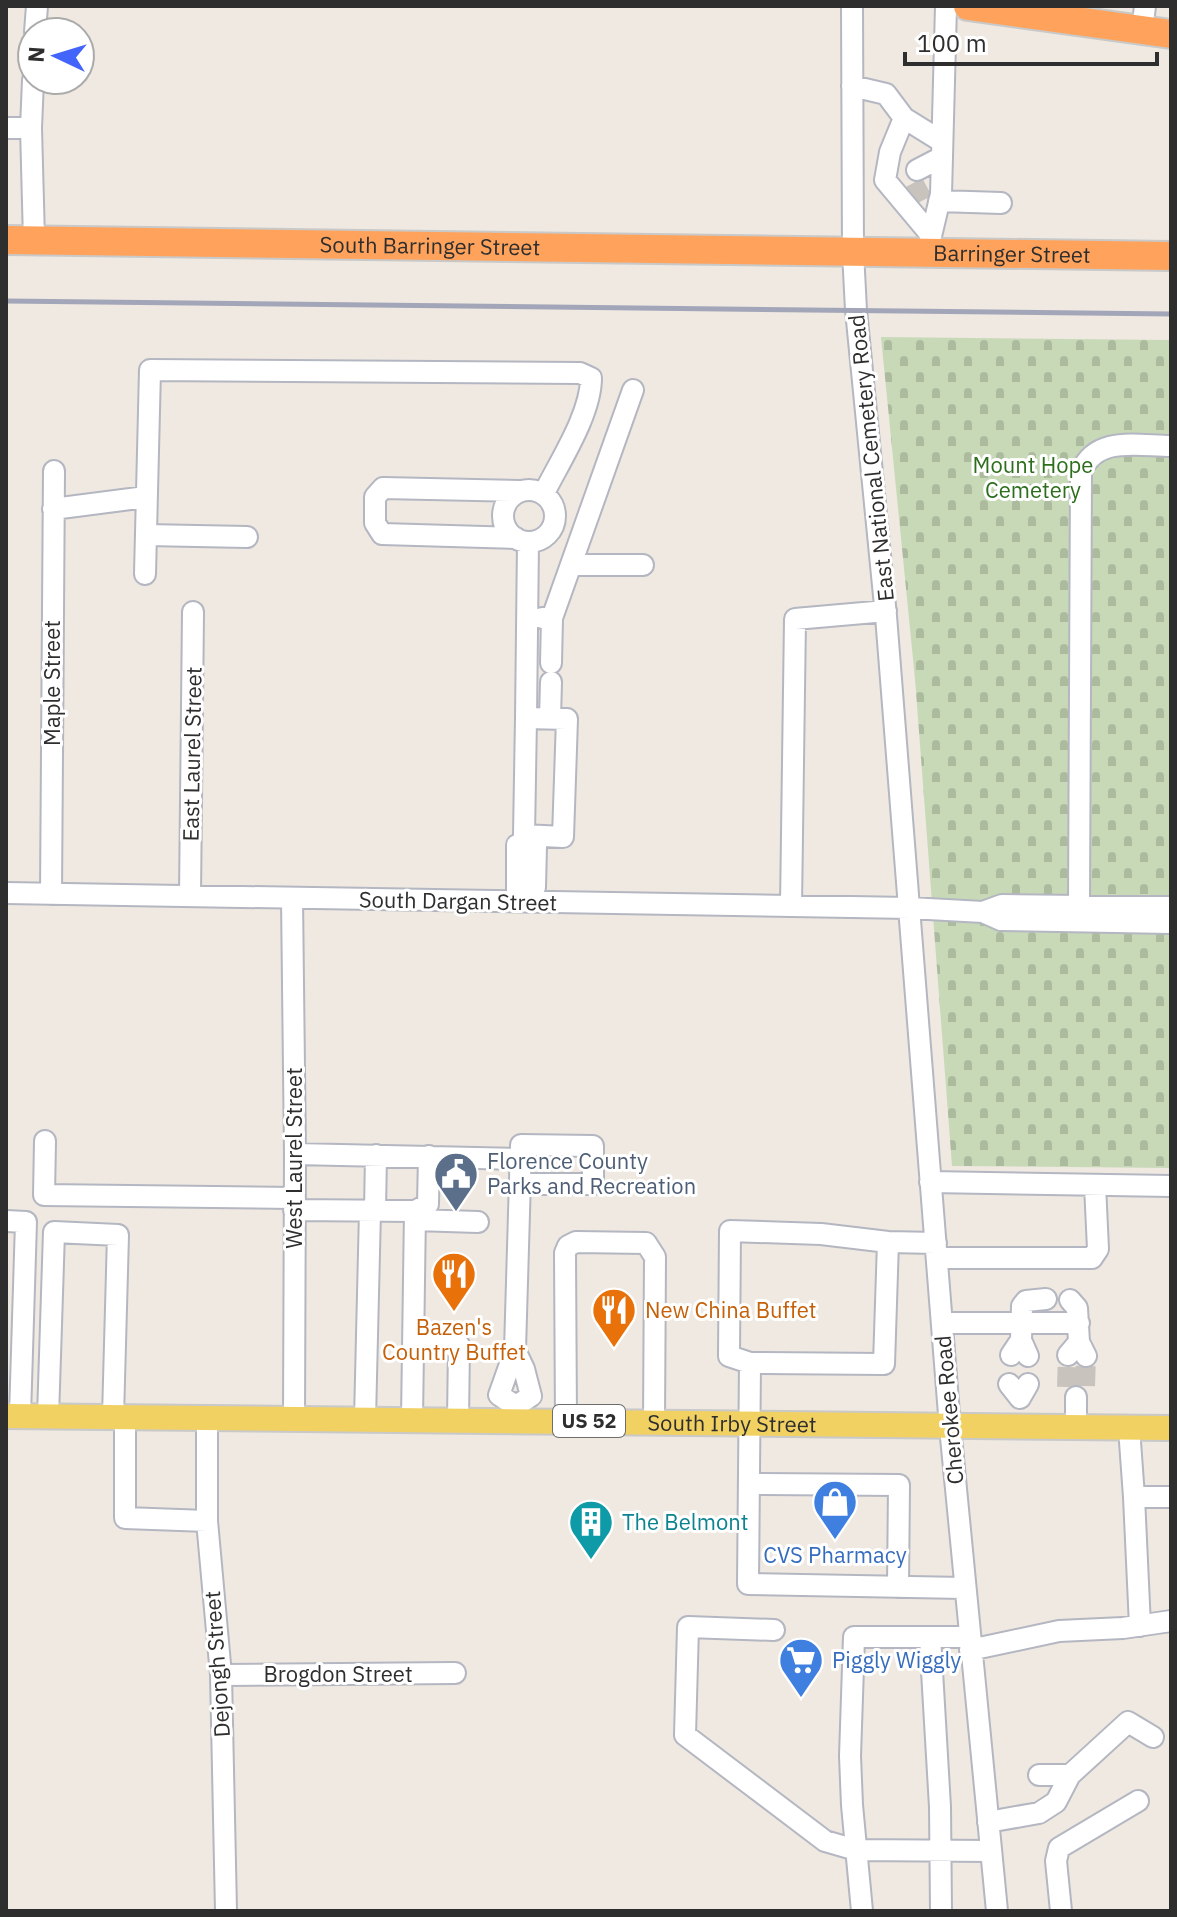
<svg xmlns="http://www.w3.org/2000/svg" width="1177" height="1917" font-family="'IBM Plex Sans',sans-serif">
<defs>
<pattern id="cemetery-stones" width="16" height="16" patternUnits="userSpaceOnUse" patternTransform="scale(2)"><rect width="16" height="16" fill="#c8d9b8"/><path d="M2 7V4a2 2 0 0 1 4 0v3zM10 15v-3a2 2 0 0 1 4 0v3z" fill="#acbb9e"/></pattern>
</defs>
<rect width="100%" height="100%" fill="#efe9e1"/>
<path fill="url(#cemetery-stones)" d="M881,337L1171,340V1168L952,1166L915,679Z"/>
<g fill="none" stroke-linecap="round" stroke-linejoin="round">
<path stroke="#c8c4bd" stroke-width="20" stroke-dasharray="20 10" stroke-linecap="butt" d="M910,196L927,187
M1085,1386L1086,1356
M1067,1387L1068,1355"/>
<g stroke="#b4b7c1" stroke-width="24">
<path id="minor" d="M852,6L853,252L856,310L886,616L950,1427L997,1911
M1142,31L1145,6
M35,32L37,6
M33,80L31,128L34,240
M852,86L886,94L904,118L890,152L885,180
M904,118L941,141
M6,128H31
M917,170L942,157
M885,180L931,235
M939,201L1001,203
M927,253L941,194L946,6
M503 516a26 26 0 1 1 52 0a26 26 0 1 1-52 0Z
M53,509L146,497
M146,535L247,537
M516,538L382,534L375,523V497L383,488L520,491
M571,565H643
M145,574L150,370L580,373L591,378C591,414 560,461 544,493
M542,618H552L551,663
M552,618L633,390
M526,718L528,542
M550,718L551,682
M524,835L563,837L567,719L526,718L524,835L526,842
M526,842L536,846L535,887L526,894L517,889V845Z
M6,893L910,908L983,912
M51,894L54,471
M190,896L193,612
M292,898L295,1154L294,1418
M791,906L795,619L886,611
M1079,906L1081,472C1096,435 1138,446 1171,446
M1171,907L1002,905L983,912L1001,920L1171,923
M45,1141L44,1195L294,1198
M295,1154L520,1159
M930,1182L1171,1186
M294,1210L415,1211L412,1419
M375,1210L376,1155
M415,1211L428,1204L429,1156
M415,1220L478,1222
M6,1221L26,1222L20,1416
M888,1242L884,1364L750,1363L729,1356L730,1231L821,1234L888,1242L936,1243
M937,1258H1092L1098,1249L1095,1185
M1070,1300L1077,1308L1079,1342
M942,1323H1079
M1021,1340L1022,1306L1026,1301L1046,1299
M413,1344L459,1345L458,1420
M515,1350L524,1369L531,1396L516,1406
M1011,1355L1021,1340L1028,1356
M1068,1355L1079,1342L1086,1356
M750,1363L748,1584L964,1588
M1009,1384L1020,1398L1028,1384
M1076,1397V1428
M516,1406L499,1395L515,1350L521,1145L593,1146V1184H520
M48,1417L54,1232L118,1235L113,1417
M125,1417V1518L207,1521
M207,1418V1521L221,1675L226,1911
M365,1419L370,1211
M566,1421L565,1253L568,1246L576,1242L646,1243L655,1257L654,1422
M1129,1428L1134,1497H1171
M750,1484L899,1485L898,1587
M1134,1497L1140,1626
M774,1630L688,1627L685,1735L825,1841L856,1850L991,1851
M930,1637L940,1807L941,1911
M970,1650L1059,1631L1123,1628L1171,1621
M221,1675L455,1673
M1039,1775H1070L1128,1722L1153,1737
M988,1822L1039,1813L1056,1802L1070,1775
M862,1911L852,1805L850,1756L854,1637H968
M1061,1911L1056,1861L1059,1848L1138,1801"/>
</g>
<g stroke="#c9c9c9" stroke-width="28">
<g id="major">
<path id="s1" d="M6,1416L1171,1428"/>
</g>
</g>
<g stroke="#c9c9c9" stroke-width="32">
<g id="highway">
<path d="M968,6L1171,34"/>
<path id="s2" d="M6,240L1171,256"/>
</g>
</g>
<use href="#minor" stroke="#fff" stroke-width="20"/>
<use href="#major" stroke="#f2d163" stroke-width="24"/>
<use href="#highway" stroke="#ffa35c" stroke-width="28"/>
<path stroke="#a3a6b8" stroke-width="5" d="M6,301L1171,314"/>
</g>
<defs>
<g id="civic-pin" transform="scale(2.3)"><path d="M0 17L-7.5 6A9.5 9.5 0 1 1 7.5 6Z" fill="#5c6f8a" stroke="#fff"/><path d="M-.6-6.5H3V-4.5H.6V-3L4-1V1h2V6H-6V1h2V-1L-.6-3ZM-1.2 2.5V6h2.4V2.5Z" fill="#fff"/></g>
<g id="restaurant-pin" transform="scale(2.3)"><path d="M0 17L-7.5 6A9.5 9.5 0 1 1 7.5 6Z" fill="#e8710a" stroke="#fff"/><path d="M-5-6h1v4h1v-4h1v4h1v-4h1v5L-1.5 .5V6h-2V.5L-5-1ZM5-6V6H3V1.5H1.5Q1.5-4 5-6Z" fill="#fff"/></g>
<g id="shop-pin" transform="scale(2.3)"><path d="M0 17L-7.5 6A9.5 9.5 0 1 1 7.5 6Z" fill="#3f7fe0" stroke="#fff"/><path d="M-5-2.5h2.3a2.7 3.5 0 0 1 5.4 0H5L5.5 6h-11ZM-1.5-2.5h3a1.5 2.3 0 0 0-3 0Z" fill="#fff"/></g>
<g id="building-pin" transform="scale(2.3)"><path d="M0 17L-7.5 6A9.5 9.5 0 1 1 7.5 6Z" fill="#0f9aa8" stroke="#fff"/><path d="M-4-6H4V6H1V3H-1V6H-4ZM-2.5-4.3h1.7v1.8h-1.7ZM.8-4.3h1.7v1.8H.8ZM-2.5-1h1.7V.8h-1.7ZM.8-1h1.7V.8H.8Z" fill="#fff"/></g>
<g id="supermarket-pin" transform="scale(2.3)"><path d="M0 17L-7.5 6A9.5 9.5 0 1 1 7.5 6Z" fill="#3f7fe0" stroke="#fff"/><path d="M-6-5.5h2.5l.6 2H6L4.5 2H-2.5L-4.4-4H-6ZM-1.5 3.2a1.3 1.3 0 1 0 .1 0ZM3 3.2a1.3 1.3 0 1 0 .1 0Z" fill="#fff"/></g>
</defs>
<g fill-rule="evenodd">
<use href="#civic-pin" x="456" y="1174"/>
<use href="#restaurant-pin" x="454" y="1274"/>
<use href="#restaurant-pin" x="614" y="1310"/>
<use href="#shop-pin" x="835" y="1502"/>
<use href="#building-pin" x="591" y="1522"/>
<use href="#supermarket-pin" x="801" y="1660"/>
</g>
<g text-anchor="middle" stroke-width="6" stroke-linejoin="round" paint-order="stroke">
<rect fill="#fff" stroke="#6d6d6d" stroke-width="2" x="553" y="1405" width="72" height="32" rx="6"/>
<g font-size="20" font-weight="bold" fill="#2e2e2e">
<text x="589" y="1428">US 52</text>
</g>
<g font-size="22" fill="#2e2e2e" stroke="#fff">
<text dy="8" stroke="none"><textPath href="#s2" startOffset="424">South Barringer Street</textPath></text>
<text dy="8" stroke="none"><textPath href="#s2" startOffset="1006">Barringer Street</textPath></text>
<text transform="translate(871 458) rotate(-96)" y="8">East National Cemetery Road</text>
<text transform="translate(52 683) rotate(-90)" y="8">Maple Street</text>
<text transform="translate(192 754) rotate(-89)" y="8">East Laurel Street</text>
<text transform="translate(458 901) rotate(1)" y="8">South Dargan Street</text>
<text transform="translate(294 1158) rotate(-90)" y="8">West Laurel Street</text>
<text transform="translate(949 1410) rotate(-95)" y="8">Cherokee Road</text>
<text dy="8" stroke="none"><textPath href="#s1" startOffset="726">South Irby Street</textPath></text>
<text transform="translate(217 1664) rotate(-94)" y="8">Dejongh Street</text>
<text x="338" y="1682">Brogdon Street</text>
</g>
<g font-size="22" fill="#2c6e1b" stroke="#fff">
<text x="1033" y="473">Mount Hope<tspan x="1033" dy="25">Cemetery</tspan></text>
</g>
<g font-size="22" fill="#4e5e75" stroke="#fff" text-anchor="start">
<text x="487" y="1169">Florence County<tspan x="487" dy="25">Parks and Recreation</tspan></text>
</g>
<g font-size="22" fill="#c56008" stroke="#fff" text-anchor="start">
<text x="645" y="1318">New China Buffet</text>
<text x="454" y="1335" text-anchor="middle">Bazen's<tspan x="454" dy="25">Country Buffet</tspan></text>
</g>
<g font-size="22" fill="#0d838f" stroke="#fff" text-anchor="start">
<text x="622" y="1530">The Belmont</text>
</g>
<g font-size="22" fill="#366cbe" stroke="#fff">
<text x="835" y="1563">CVS Pharmacy</text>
<text x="832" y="1668" text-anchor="start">Piggly Wiggly</text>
</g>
</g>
<rect width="1177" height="1917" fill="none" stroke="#2e2e2e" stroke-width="16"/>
<g transform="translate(56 56) rotate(274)"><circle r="38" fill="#ffffff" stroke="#ababab" stroke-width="2"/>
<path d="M0-6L14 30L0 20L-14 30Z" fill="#4264fb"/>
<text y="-12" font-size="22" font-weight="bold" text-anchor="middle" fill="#2e2e2e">N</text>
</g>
<path d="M905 52v12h252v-12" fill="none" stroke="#2e2e2e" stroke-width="4"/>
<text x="917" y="52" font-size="24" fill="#2e2e2e" stroke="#ffffff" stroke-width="6" paint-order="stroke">100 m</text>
</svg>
